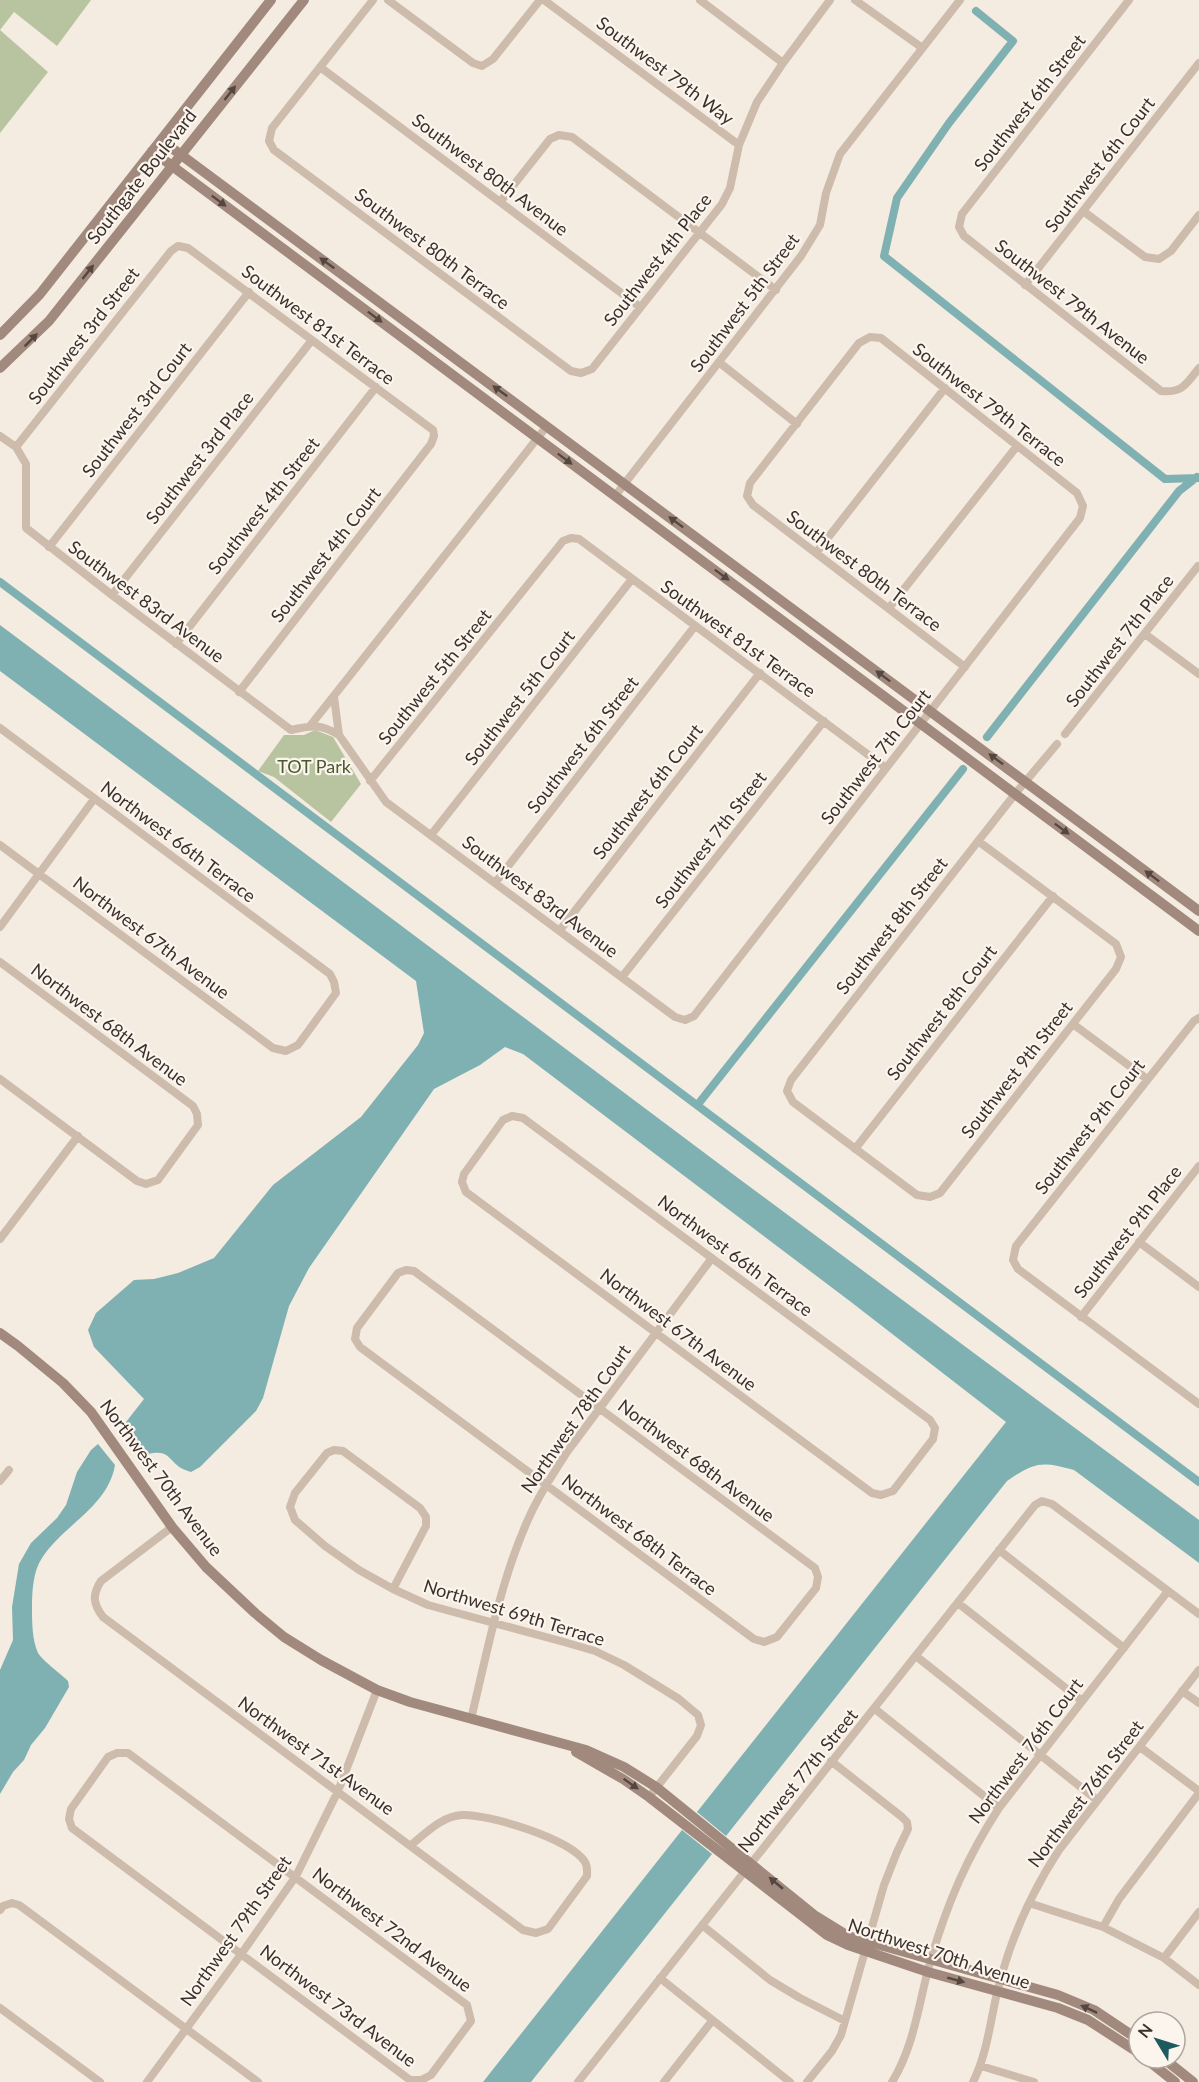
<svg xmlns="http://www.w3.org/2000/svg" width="1199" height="2082" font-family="Lato,sans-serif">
<rect width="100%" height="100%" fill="#f4ebe1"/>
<path fill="#b8c4a0" d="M0,0H91L57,46L14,12L0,30L48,72L0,133Z
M315,730L333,737L361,784L331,822L274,777L258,771L284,735H304Z"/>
<path fill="#7fb0b2" d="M0,625L742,1181L1199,1520V1563L1074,1470C1041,1461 1035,1462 1007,1481L726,1836L697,1812L1006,1422L851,1302L523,1054L505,1047L480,1065L434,1089L309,1268L289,1306L263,1398L256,1411L200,1467L191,1472C164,1465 176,1444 138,1457L119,1431L144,1399L94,1347L88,1330L96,1313L134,1280L154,1279L178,1273L214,1258L273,1185L361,1117L418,1045L424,1033L416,981L0,671Z
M98,1444L115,1465C108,1507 63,1525 42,1558C33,1571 32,1592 32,1607C32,1621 32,1640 38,1653C43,1661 61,1674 68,1681L69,1687L45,1728L31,1745L24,1760L13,1772L0,1794V1670L13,1640L12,1607L19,1564L31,1543L57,1518L66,1505L77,1472L91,1450Z
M682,1830L712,1854L531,2082H483Z"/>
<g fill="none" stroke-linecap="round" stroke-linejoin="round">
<path stroke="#7fb0b2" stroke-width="8" d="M976,11L1013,41L949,123L897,198L884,256L1165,479L1199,478
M0,582L1199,1482
M987,737L1179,491L1197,477
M699,1103L963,769"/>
<path stroke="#cdbbac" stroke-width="8" d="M373,0L272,128L269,141L274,150L571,371L581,373L592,369L722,204L730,188L739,145L757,102L783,63L830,0
M388,0L473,63L482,66L493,59L540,0
M544,0L739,145
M700,0L783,63
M855,0L921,47
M1129,0L962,214L959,227L964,236L1161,391C1183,393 1186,384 1199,368
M320,67L640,307
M501,201L550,139L559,135L572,137L776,290
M1083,211L1145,257L1159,259L1171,251L1199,215
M1025,285L1199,63
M720,363L797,424
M0,436L16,447L26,464V528L112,595L291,730C312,725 321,724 339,735
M16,447L171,251L178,246L188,248L433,430L434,436L431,444L239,692
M615,496L801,256L820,225L826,193L840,154L960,0
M49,547L249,292
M816,553L945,388
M112,595L312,340
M889,608L1017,446
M1145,634L1199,674
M176,644L376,387
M334,697L339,735L386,802L675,1017L685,1020L694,1016L1080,518L1083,506L1077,493L881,338L870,337L859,343L750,483L747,496L753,505L965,667
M310,726L547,426
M0,728L330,974L334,982L336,993L298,1045L286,1051L273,1048L0,845
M1065,734L1198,566
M370,781L563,541L571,538L579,539L886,768
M431,835L632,579
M978,841L1116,944L1121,957L1116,969L940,1193L930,1197L917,1195L793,1102L787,1091L791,1080L1015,794L1057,744
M495,883L695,626
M0,927L94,799
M560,930L760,673
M0,962L193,1106L197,1114L198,1125L158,1180L146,1184L137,1181L0,1079
M622,977L824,721
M1199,1018L1194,1021L1016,1246L1013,1260L1018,1269L1199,1404
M1073,1024L1147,1079
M512,1116L523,1118L930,1420L935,1428L933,1439L893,1491L881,1495L872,1493L466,1192L462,1182L464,1174L503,1120Z
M855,1149L1053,896
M0,1239L78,1136
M1139,1242L1199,1287
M406,1270L414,1271L815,1568L818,1577L816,1588L777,1637L764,1642L754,1639L360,1347L355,1339L357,1328L398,1273Z
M1081,1317L1199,1166
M0,1481L9,1470
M172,1527L101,1581C92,1595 93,1604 103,1617L523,1930L536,1933L548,1929L587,1876C587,1871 588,1867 585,1862C571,1839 489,1814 462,1815C442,1816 426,1833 411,1845
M999,1550L1124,1648
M393,1589L426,1526V1517L420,1508L343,1451L334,1450L327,1453L295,1493L290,1507L295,1520L325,1546L359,1570L393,1589L428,1605L564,1642L595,1651L624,1665L679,1699L698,1715L701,1725L697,1736L649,1797
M958,1603L1082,1701
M916,1656L1097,1800
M1182,1691L1199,1703
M875,1709L999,1808
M471,1719C488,1649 501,1576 532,1511C542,1490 555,1471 567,1452L712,1258
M1140,1747L1199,1791
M117,1753H128L467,2005L471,2021L431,2075L421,2080H410L72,1828L69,1819L71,1809L108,1757Z
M1029,1903L1103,1927L1164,1958L1199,1985
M0,1910L3,1906L12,1903L19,1905L258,2082
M702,1925L770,1980L800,1998L845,2021
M1103,1927L1119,1899L1199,1793
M1164,1958L1199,1912
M660,1978L790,2082
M0,2008L100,2082
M981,2066L1034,2082
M147,2082L242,1953L296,1876L338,1791L377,1690
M578,2082L1035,1505L1042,1501L1052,1504L1199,1614
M664,2082L712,2021
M807,2082L832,2051L841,2035L884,1885L897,1852L908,1829L907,1822L902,1817L831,1761
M892,2082C915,2045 919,2000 931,1959C947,1904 967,1857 999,1808L1168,1591
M973,2082C987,2054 990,2023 997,1993C1009,1942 1031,1893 1059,1850L1199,1670"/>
<path stroke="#a18a7d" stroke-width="10" d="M161,140L1199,911
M152,151L1199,931
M0,335L40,294L271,0
M0,368L49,321L304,0
M0,1333L18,1346L63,1383L91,1412L172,1527L206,1567L255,1613L284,1637L321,1660L377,1690L410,1702L586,1750L624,1767L656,1787L814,1915L848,1936L1058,1995L1094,2010L1139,2040
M576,1752L623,1779L649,1797L827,1935L848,1945L928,1972L1058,2008L1088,2020L1139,2053
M1145,2058L1175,2082
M1163,2058L1193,2082"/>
</g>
<defs><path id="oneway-solid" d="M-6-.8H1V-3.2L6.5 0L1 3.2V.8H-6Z" transform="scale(1.5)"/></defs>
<g fill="#544640">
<use href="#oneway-solid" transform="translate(230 93) rotate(-52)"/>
<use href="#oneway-solid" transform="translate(219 201) rotate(37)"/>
<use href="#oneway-solid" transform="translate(327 263) rotate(-144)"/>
<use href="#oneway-solid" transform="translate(88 272) rotate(-52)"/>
<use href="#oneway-solid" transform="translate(375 317) rotate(37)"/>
<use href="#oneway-solid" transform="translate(31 340) rotate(-45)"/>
<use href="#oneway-solid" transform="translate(500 391) rotate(-144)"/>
<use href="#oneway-solid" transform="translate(565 459) rotate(37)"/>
<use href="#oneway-solid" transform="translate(676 522) rotate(-143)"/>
<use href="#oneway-solid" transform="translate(722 575) rotate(37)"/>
<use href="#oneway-solid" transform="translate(883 676) rotate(-143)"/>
<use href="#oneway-solid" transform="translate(996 759) rotate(-143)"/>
<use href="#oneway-solid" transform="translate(1062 829) rotate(37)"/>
<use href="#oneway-solid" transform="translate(1152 876) rotate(-143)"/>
<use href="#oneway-solid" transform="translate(631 1784) rotate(35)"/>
<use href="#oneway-solid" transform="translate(776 1883) rotate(-140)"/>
<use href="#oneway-solid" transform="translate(956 1980) rotate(15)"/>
<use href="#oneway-solid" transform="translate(1089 2009) rotate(-155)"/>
</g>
<g text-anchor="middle" stroke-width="4.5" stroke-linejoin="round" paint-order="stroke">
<g font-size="18" fill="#3b302b" stroke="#fbf5ee">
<text transform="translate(665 71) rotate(37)" y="6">Southwest 79th Way</text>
<text transform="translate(1030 103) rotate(-52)" y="6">Southwest 6th Street</text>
<text transform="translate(1100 165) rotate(-52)" y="6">Southwest 6th Court</text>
<text transform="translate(490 175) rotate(37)" y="6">Southwest 80th Avenue</text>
<text transform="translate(142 177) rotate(-52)" y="6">Southgate Boulevard</text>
<text transform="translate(432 249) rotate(37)" y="6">Southwest 80th Terrace</text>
<text transform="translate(658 260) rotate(-52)" y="6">Southwest 4th Place</text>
<text transform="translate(1072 302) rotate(38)" y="6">Southwest 79th Avenue</text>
<text transform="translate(745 303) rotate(-53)" y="6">Southwest 5th Street</text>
<text transform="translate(318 325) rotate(37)" y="6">Southwest 81st Terrace</text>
<text transform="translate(84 336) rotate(-52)" y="6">Southwest 3rd Street</text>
<text transform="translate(989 405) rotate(38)" y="6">Southwest 79th Terrace</text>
<text transform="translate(137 410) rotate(-52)" y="6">Southwest 3rd Court</text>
<text transform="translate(200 458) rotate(-52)" y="6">Southwest 3rd Place</text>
<text transform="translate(264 506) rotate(-52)" y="6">Southwest 4th Street</text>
<text transform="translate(326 555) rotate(-52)" y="6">Southwest 4th Court</text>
<text transform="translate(864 571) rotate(37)" y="6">Southwest 80th Terrace</text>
<text transform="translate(146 602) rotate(37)" y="6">Southwest 83rd Avenue</text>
<text transform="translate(738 639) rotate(36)" y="6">Southwest 81st Terrace</text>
<text transform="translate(1120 641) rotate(-52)" y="6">Southwest 7th Place</text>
<text transform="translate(435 677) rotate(-51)" y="6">Southwest 5th Street</text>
<text transform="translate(520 698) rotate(-52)" y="6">Southwest 5th Court</text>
<text transform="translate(583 745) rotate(-52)" y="6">Southwest 6th Street</text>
<text transform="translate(876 757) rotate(-52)" y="6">Southwest 7th Court</text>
<text transform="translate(648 792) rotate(-52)" y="6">Southwest 6th Court</text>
<text transform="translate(711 840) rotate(-52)" y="6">Southwest 7th Street</text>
<text transform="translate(178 842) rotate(37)" y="6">Northwest 66th Terrace</text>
<text transform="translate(540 897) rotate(37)" y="6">Southwest 83rd Avenue</text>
<text transform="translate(892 926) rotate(-52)" y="6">Southwest 8th Street</text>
<text transform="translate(151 938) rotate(37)" y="6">Northwest 67th Avenue</text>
<text transform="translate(942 1013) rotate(-52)" y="6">Southwest 8th Court</text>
<text transform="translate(109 1025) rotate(37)" y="6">Northwest 68th Avenue</text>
<text transform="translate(1017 1070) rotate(-52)" y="6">Southwest 9th Street</text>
<text transform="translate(1090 1127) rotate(-52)" y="6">Southwest 9th Court</text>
<text transform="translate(1128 1232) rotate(-52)" y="6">Southwest 9th Place</text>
<text transform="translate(735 1256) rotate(37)" y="6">Northwest 66th Terrace</text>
<text transform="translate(678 1330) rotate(37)" y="6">Northwest 67th Avenue</text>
<text transform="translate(576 1419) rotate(-55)" y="6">Northwest 78th Court</text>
<text transform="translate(696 1461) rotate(37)" y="6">Northwest 68th Avenue</text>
<text transform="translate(161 1478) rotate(53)" y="6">Northwest 70th Avenue</text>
<text transform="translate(639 1535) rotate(37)" y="6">Northwest 68th Terrace</text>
<text transform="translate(514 1613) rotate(17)" y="6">Northwest 69th Terrace</text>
<text transform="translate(1026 1751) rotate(-53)" y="6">Northwest 76th Court</text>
<text transform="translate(316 1756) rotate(36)" y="6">Northwest 71st Avenue</text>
<text transform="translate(798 1781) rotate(-51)" y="6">Northwest 77th Street</text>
<text transform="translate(1086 1794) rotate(-53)" y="6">Northwest 76th Street</text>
<text transform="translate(392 1930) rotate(37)" y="6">Northwest 72nd Avenue</text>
<text transform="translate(236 1931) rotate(-55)" y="6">Northwest 79th Street</text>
<text transform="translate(939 1954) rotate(18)" y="6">Northwest 70th Avenue</text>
<text transform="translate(338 2006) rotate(37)" y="6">Northwest 73rd Avenue</text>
</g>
<g font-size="18" fill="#4a5a2e" stroke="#fbf5ee">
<text x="314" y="773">TOT Park</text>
</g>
</g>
<g transform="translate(1157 2040) rotate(308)"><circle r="28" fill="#fbf5ee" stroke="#aea6a0" stroke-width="1.5"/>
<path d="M0-4.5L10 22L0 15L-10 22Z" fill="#1f5a5e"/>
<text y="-9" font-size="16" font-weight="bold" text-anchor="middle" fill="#3b302b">N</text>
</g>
</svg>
